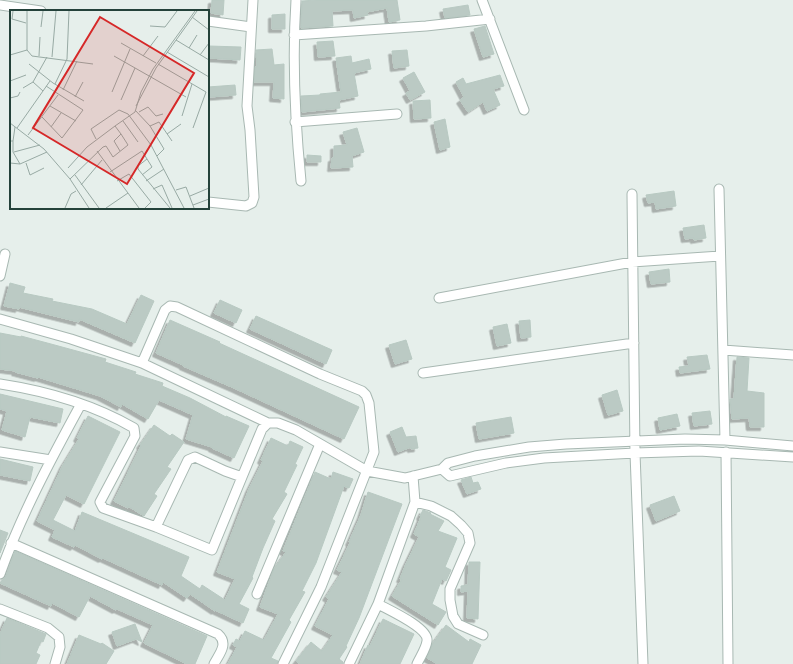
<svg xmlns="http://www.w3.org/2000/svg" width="793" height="664" font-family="Figtree,sans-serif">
<defs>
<filter id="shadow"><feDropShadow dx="-3.5" dy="3.5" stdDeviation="0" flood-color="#0004"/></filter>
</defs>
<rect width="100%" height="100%" fill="#e6efeb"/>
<path fill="#bbcac4" stroke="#b8c9c2" filter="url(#shadow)" d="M212,0H224L223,15L211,13Z
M316,0H397L400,20L389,22L387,8L367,12L368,15L354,18L353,10L332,11L333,26L301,28L302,1Z
M468,5L470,15L445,18L443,9Z
M285,14V29H272V15Z
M485,26L494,54L483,57L474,29Z
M333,41L335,56L318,57L317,42Z
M209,46L241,47L240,60L209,58Z
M272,49L274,65L284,64V99L273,98L274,82H254L255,67H257L256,50Z
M407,50L409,66L394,68L392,51Z
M351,56L352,63L369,59L371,69L354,73L358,96L339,100L340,108L302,112L301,96L320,95V94L341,92L336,58Z
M414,72L425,92L410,100L406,93L410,91L403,78Z
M500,75L504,86L493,89L500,105L487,111L483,102L468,112L460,100L464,97L456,82L463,78L466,84Z
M235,85L236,95L209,97L208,87Z
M430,100L431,118L414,119L413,101Z
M445,119L450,147L440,150L434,122Z
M357,128L364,152L352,156L353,167L331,168L332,158H334V146L347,145L343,132Z
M307,155L321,156V162H307Z
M674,191L676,206L656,209L655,202L648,203L646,195Z
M704,225L706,238L694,240V238L685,239L683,228Z
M669,269L670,282L651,284L649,272Z
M10,283L25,287L23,293L53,299L52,301L92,309L127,324L141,295L154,301L135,343L79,319V322L19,307V309L4,306Z
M220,300L242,310L236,323L214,313Z
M256,316L332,350L326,364L250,329Z
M170,320L220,342L219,343L359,407L344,439L234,388L183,366V365L156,353Z
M530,320L531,337L521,338L519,321Z
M507,324L511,343L497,346L493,327Z
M0,333L21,337V336L51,344L106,359L105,362L136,372L135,374L163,383L162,386L190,398L226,417V416L249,426L234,458L212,448V447L186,439L193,415L159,400L148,419L122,404L121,407L100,396L38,377V378L15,372L16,371L0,369Z
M406,340L412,359L395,364L389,345Z
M707,355L710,369L680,373L679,367L689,366L687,357Z
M737,357L749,358L747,391L764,393V427H750L749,418L732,419L730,399H734Z
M617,390L623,411L608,415L602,395Z
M0,394L63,409L60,423L30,417L25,437L2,430L7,411L0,409Z
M710,411L712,424L694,426L692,413Z
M677,414L680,426L660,430L658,418Z
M88,416L120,432L84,504L66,495L53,520L75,531L82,512L168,548L189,557L181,576L200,589L202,585L225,600L235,579L217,572L249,489L263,461L261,460L271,438L288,446L290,441L303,447L295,464L297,465L284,492L287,494L272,519L275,521L263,548L252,577L253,578L239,604L249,609L243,623L215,610V611L190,594L187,598L163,582L162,585L103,558L102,559L75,545L74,547L52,537L55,530L37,521L63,465L79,439L77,438Z
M511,417L514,433L479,439L476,423Z
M154,425L170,436L172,434L184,442L167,467L171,469L154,494L157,496L144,516L128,506V508L114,501L141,446L140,445Z
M402,427L406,437L416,436L418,448L411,449V447L398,452L390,432Z
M0,459L33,467L30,481L0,475Z
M315,472L331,479L333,472L353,479L349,488L344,486L316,563L302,591L305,592L289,620L291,622L271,658L278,661L277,664H228L237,647L233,645L236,639L240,641L245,631L264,640L278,614L260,607L274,569L286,552L283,551Z
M471,477L473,483L478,482L481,489L467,494L461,480Z
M368,492L402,504L359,618L346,646L347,647L339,659L343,662V664H300L296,661L311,642L322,651L333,635L315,626L329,599L326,597L342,572L337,570L350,543L349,542L361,515Z
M674,496L680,511L656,521L650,505Z
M423,510L431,513L430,514L444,521L438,531L457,538L445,567L451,570L446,581L442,579L432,604L446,612L438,625L392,596L402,579H400L406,564L419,537L414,534L421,517L420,516Z
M0,530L8,533L0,553Z
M15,551L207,636L195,664H187L144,643L153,625L117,609L116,610L90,596L79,617L52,603L51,606L0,583L6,576Z
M469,562H480L478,619L467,618L468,591L461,592V586L468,585Z
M7,618L46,634L43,642L41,641L36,653L40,655L36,664H0V634Z
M383,619L414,634L400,664H360L368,645L370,646Z
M135,624L142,642L136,639L117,646L112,632Z
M446,625L469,642L470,639L481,645L472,664H438L427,658L433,643Z
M79,635L101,644L102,643L114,651L106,664H67Z"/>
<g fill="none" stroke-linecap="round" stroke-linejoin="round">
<g stroke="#a8b8b2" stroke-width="11">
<path id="minor" d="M296,0C292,61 295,121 301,181
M482,0L524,110
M0,5L41,11
M208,21L251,27
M294,35L426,26L490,19
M295,122L397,114
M719,189L725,440
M632,194L635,453L643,664
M208,202L246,206L252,203L254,197L250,130L247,106L253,0
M0,276L5,254
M439,298L632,262L720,256
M0,319L71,339L142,363L268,423
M723,350L793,355
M142,363L165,310L170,306L177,307L320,374L362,391L366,395L369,403L374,452L321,587L283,664
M423,373L634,343
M0,384C46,391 94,405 134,428L135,436L100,502L103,508L156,527L212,550L242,477
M0,452L51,460
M726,452L728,664
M442,469L450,476L506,463L544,458L635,453L699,451L793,457
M415,502L431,506L451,516L461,525L468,533L470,543L450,589V600L453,616L458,624L483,635
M156,527L188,460L195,457L225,471L242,477L262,429L268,423H278L296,430L367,471L405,478L442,469L448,463L475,456L529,447L566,444L685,439L725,440L793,446
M11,543L218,634C229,644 219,654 214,664
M0,574C21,515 51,459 81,404
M257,594L320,444
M378,604C389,610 429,628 427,641C426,649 420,657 417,664
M0,609L48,628L59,637L60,647L55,664
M349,664L378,604L415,502L413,476"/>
</g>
<use href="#minor" stroke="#fff" stroke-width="9"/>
</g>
<g transform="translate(10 10)">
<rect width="199" height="199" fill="#e6efeb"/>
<path fill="none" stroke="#98aaa4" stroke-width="1" d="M3,1L2,9L16,13M182,7L199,20M140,16L155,17L167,1M31,17L33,1M166,30L199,50M111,33L146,53M179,38L187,25M17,40V1M157,42L199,67M0,45L17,40L22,46L83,54M190,45L199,33M29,46L30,27M104,46L176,87M133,46L148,26M42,47L46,1M19,54L43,73L74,91M148,54L196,82L183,118M0,71L16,65M23,72L33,81M45,74L57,49L59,1M13,78L23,72L37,47M53,80L67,51M102,82L120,39M65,87L73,72M0,88L8,86L10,82M111,90L125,58M40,96L66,111M126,96L146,58L187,1M125,100L140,116L154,139L147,146M129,102L138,97L146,106L153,104M172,106L182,74M32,107L52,128L73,100L36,76M113,111L128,132M0,113L34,139L60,169L79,198M140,116L149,112L162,131M41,117L51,103M7,118L40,71M157,124L171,114M18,125L48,85M86,129L81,119L109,100L118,104L141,135L174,198M0,131H3V142L10,154L0,153M3,131L5,117M87,141L129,198M110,141L104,131L111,124L105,116L125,102L131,82L143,59L185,1M4,142L30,135M137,149L128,156V159L160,198M16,153L20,165L34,158M10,154L37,142M58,158L77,137L105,116M100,162L132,141L142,157L132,165M65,165L89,198M60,169L93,137L96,136L103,147L118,135L111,124M107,171L119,164L141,192L135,198M136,171L154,159M71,175L92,150M143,179L152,175L162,198M166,180L176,177L184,198M180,186L199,178M183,195L199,189M55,198L61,184L66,181M96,198L118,183"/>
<path fill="#d62828" fill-opacity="0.15" stroke="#d62828" stroke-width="2" d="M90,7L184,63L117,174L23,118Z"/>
<rect width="199" height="199" fill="none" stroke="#24423a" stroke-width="2"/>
</g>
</svg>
